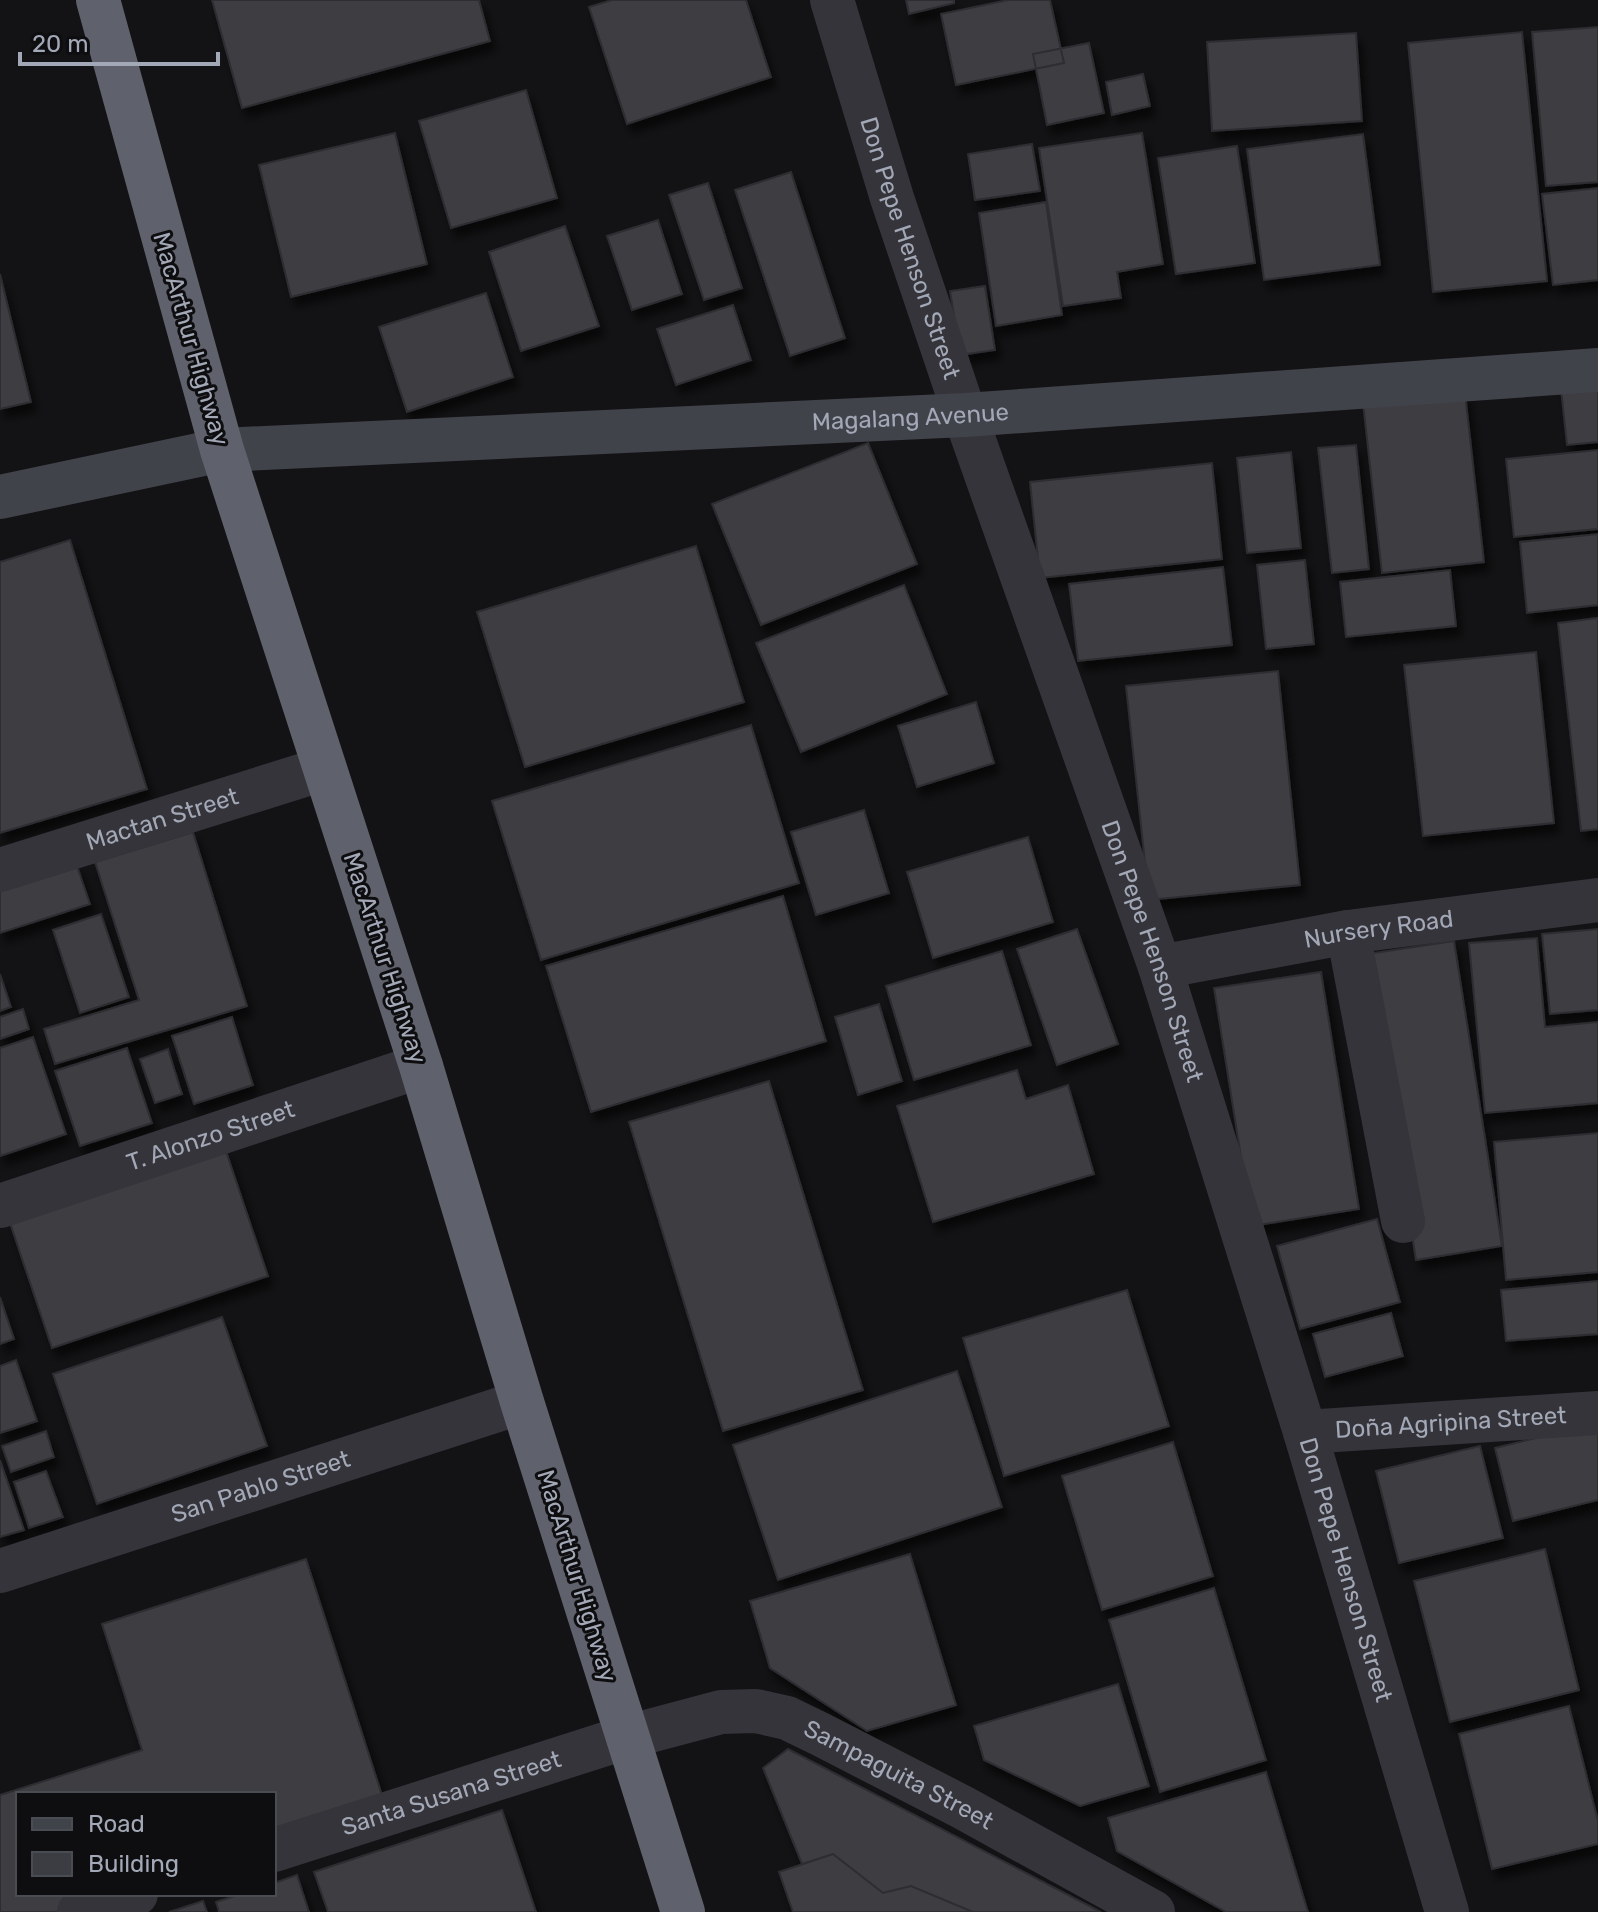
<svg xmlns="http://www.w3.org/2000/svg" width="1598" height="1912" font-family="Rubik,sans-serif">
<defs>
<filter id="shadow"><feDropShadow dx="5" dy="9" stdDeviation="4" flood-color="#0009"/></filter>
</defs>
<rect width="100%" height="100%" fill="#131315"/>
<path fill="#3c3d43" stroke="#2d2d31" stroke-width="2" filter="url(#shadow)" d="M212,0H479L490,41L242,108Z
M612,0H746L771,77L627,124L589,7Z
M906,0H954V3L909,14Z
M1008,0H1050L1064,63L956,85L941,14Z
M1598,27V182L1546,186L1532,32Z
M1522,32L1547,281L1433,292L1408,43Z
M1356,33L1362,121L1212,131L1207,42Z
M1089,43L1104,113L1047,125L1033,54Z
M1143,74L1150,106L1112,115L1106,82Z
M526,90L557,198L451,228L419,121Z
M395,133L427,264L291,297L259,165Z
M1142,133L1163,264L1117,272L1121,298L1063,306L1039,148Z
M1363,134L1380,265L1264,280L1247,149Z
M1032,144L1040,191L975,200L968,154Z
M1237,146L1255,263L1176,274L1158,158Z
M791,172L845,338L790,356L735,190Z
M708,183L742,288L704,300L669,195Z
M1598,188V280L1553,285L1542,194Z
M1046,202L1062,315L996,326L979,213Z
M658,220L682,294L632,310L607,236Z
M565,226L599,326L521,351L489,252Z
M0,274L31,402L0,409Z
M985,286L995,350L960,355L950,291Z
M486,293L513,377L407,412L379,327Z
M733,305L751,360L676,385L657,329Z
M1598,385V442L1567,445L1561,389Z
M1465,393L1484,562L1382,573L1363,403Z
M868,443L917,564L761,625L712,504Z
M1356,445L1369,569L1332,573L1318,448Z
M1598,450V529L1514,537L1506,459Z
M1291,452L1301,548L1247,553L1237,458Z
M1212,463L1222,559L1040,578L1030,482Z
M1598,534V605L1527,613L1520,542Z
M70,540L147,789L0,833V562Z
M696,546L744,702L525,767L477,612Z
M1305,560L1314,644L1266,649L1257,565Z
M1223,567L1232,645L1078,661L1069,584Z
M1450,570L1456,626L1346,637L1340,582Z
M904,585L947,694L801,752L756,643Z
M1598,618V829L1581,831L1558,623Z
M1536,652L1554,823L1423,836L1404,665Z
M1278,671L1300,885L1149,900L1126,686Z
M976,702L994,763L917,787L898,726Z
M751,725L799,883L541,960L492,801Z
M864,810L889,893L816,915L791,832Z
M193,832L247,1006L55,1064L44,1029L139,1000L95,862Z
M1028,837L1053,922L933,958L907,872Z
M77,866L90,904L0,933V890Z
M783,896L826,1041L591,1112L546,966Z
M101,914L129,997L80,1013L53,930Z
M1077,929L1118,1044L1057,1065L1017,949Z
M1598,929V1010L1550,1014L1542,934Z
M1537,938L1545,1027L1598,1022V1103L1485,1113L1469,943Z
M1454,941L1502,1246L1416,1260L1367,954Z
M1002,951L1031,1045L914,1080L886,986Z
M1321,972L1359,1209L1252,1226L1214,988Z
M0,974L11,1007L0,1011Z
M879,1004L902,1081L858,1095L835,1017Z
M23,1009L29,1029L0,1039V1017Z
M232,1017L253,1085L194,1104L172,1036Z
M33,1037L66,1134L0,1156V1048Z
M127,1048L152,1123L80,1146L55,1071Z
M168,1049L182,1094L155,1103L140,1059Z
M1017,1070L1026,1099L1068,1085L1094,1174L933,1222L897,1106Z
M769,1081L863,1390L723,1431L629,1122Z
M1598,1133V1272L1506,1280L1494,1142Z
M226,1151L268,1276L52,1348L10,1223Z
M1377,1219L1400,1302L1300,1329L1277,1246Z
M1598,1281V1334L1506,1341L1501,1290Z
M1127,1290L1169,1426L1004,1476L963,1338Z
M0,1297L14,1339L0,1344Z
M1391,1313L1403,1356L1325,1377L1313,1334Z
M222,1317L267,1446L97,1504L53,1374Z
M16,1360L37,1421L0,1433V1366Z
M957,1371L1002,1507L778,1580L733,1445Z
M1598,1423V1500L1513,1521L1495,1448Z
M46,1431L54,1457L11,1472L2,1446Z
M1173,1442L1213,1576L1102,1610L1062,1476Z
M1480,1446L1503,1538L1399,1563L1376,1471Z
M0,1460L24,1530L0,1537Z
M46,1471L63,1517L29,1528L14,1482Z
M1545,1549L1579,1690L1450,1722L1414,1581Z
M910,1554L956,1705L867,1731L770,1668L750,1601Z
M306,1559L389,1817L274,1853V1794H18V1894H144L87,1912H0V1795L142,1750L102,1624Z
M1214,1588L1266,1760L1160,1792L1109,1620Z
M1118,1684L1149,1786L1080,1806L984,1760L974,1726Z
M1569,1706L1598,1821V1844L1492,1869L1459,1734Z
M788,1749L1101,1912H973L911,1886L883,1893L833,1854L802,1864L763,1768Z
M1266,1772L1308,1912H1226L1117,1851L1108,1818Z
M502,1810L536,1912H328L314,1872Z
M833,1854L883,1893L911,1886L973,1912H793L779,1872Z
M297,1875L309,1912H219L216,1902L241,1894H274V1883Z
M203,1901L207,1912H169Z"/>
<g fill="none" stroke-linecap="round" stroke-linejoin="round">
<g stroke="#34343a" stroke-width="44">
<path id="s1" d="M832,0L892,198L965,415L1160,967L1305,1432L1447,1912"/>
<path id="s2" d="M0,870L323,769"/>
<path d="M1348,932L1403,1221"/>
<path id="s3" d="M1160,967L1348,932L1598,900"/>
<path id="s4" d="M0,1206L421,1066"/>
<path id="s5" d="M1305,1432L1598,1413"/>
<path id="s6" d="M0,1571L522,1402"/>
<path id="s7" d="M274,1850L627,1737L721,1712L756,1711L787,1718L820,1734L962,1807L1153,1912"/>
<path d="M79,1912L136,1894"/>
</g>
<path stroke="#41434b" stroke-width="44" id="s8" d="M0,497L222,450L965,415L1598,370"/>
<path stroke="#5f626c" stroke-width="44" d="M98,0L222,450L421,1066L522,1402L683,1912"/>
</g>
<g text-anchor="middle" stroke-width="6" stroke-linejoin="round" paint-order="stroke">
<g font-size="24" fill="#a3a8b7" stroke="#0e0e10">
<text dy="8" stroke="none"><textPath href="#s1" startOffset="260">Don Pepe Henson Street</textPath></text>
<text transform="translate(191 339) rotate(74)" y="8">MacArthur Highway</text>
<text dy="8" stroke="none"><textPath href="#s8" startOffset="916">Magalang Avenue</textPath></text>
<text dy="8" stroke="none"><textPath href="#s2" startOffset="170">Mactan Street</textPath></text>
<text dy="8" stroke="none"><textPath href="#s3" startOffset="222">Nursery Road</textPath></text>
<text dy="8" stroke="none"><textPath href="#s1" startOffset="1004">Don Pepe Henson Street</textPath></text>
<text transform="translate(385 958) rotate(72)" y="8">MacArthur Highway</text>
<text dy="8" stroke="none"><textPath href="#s4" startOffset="222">T. Alonzo Street</textPath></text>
<text dy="8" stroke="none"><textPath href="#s5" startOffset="146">Doña Agripina Street</textPath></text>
<text dy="8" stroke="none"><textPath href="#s6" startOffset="274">San Pablo Street</textPath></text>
<text dy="8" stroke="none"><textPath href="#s1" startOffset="1652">Don Pepe Henson Street</textPath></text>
<text transform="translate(577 1576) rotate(73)" y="8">MacArthur Highway</text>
<text dy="8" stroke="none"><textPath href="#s7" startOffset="660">Sampaguita Street</textPath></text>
<text dy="8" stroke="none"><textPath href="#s7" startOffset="186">Santa Susana Street</textPath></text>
</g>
</g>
<rect x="16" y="1792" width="260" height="104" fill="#0e0e10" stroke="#4a4c53" stroke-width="2"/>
<rect x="32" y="1818" width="40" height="12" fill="#41434b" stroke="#4a4c53" stroke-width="2"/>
<text x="88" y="1832" font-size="24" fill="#a3a8b7">Road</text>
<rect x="32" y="1852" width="40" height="24" fill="#3c3d43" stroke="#4a4c53" stroke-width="2"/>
<text x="88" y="1872" font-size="24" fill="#a3a8b7">Building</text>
<path d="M20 52v12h198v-12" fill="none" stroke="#a3a8b7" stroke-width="4"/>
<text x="32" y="52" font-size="24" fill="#a3a8b7" stroke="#0e0e10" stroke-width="6" paint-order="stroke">20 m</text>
</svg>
